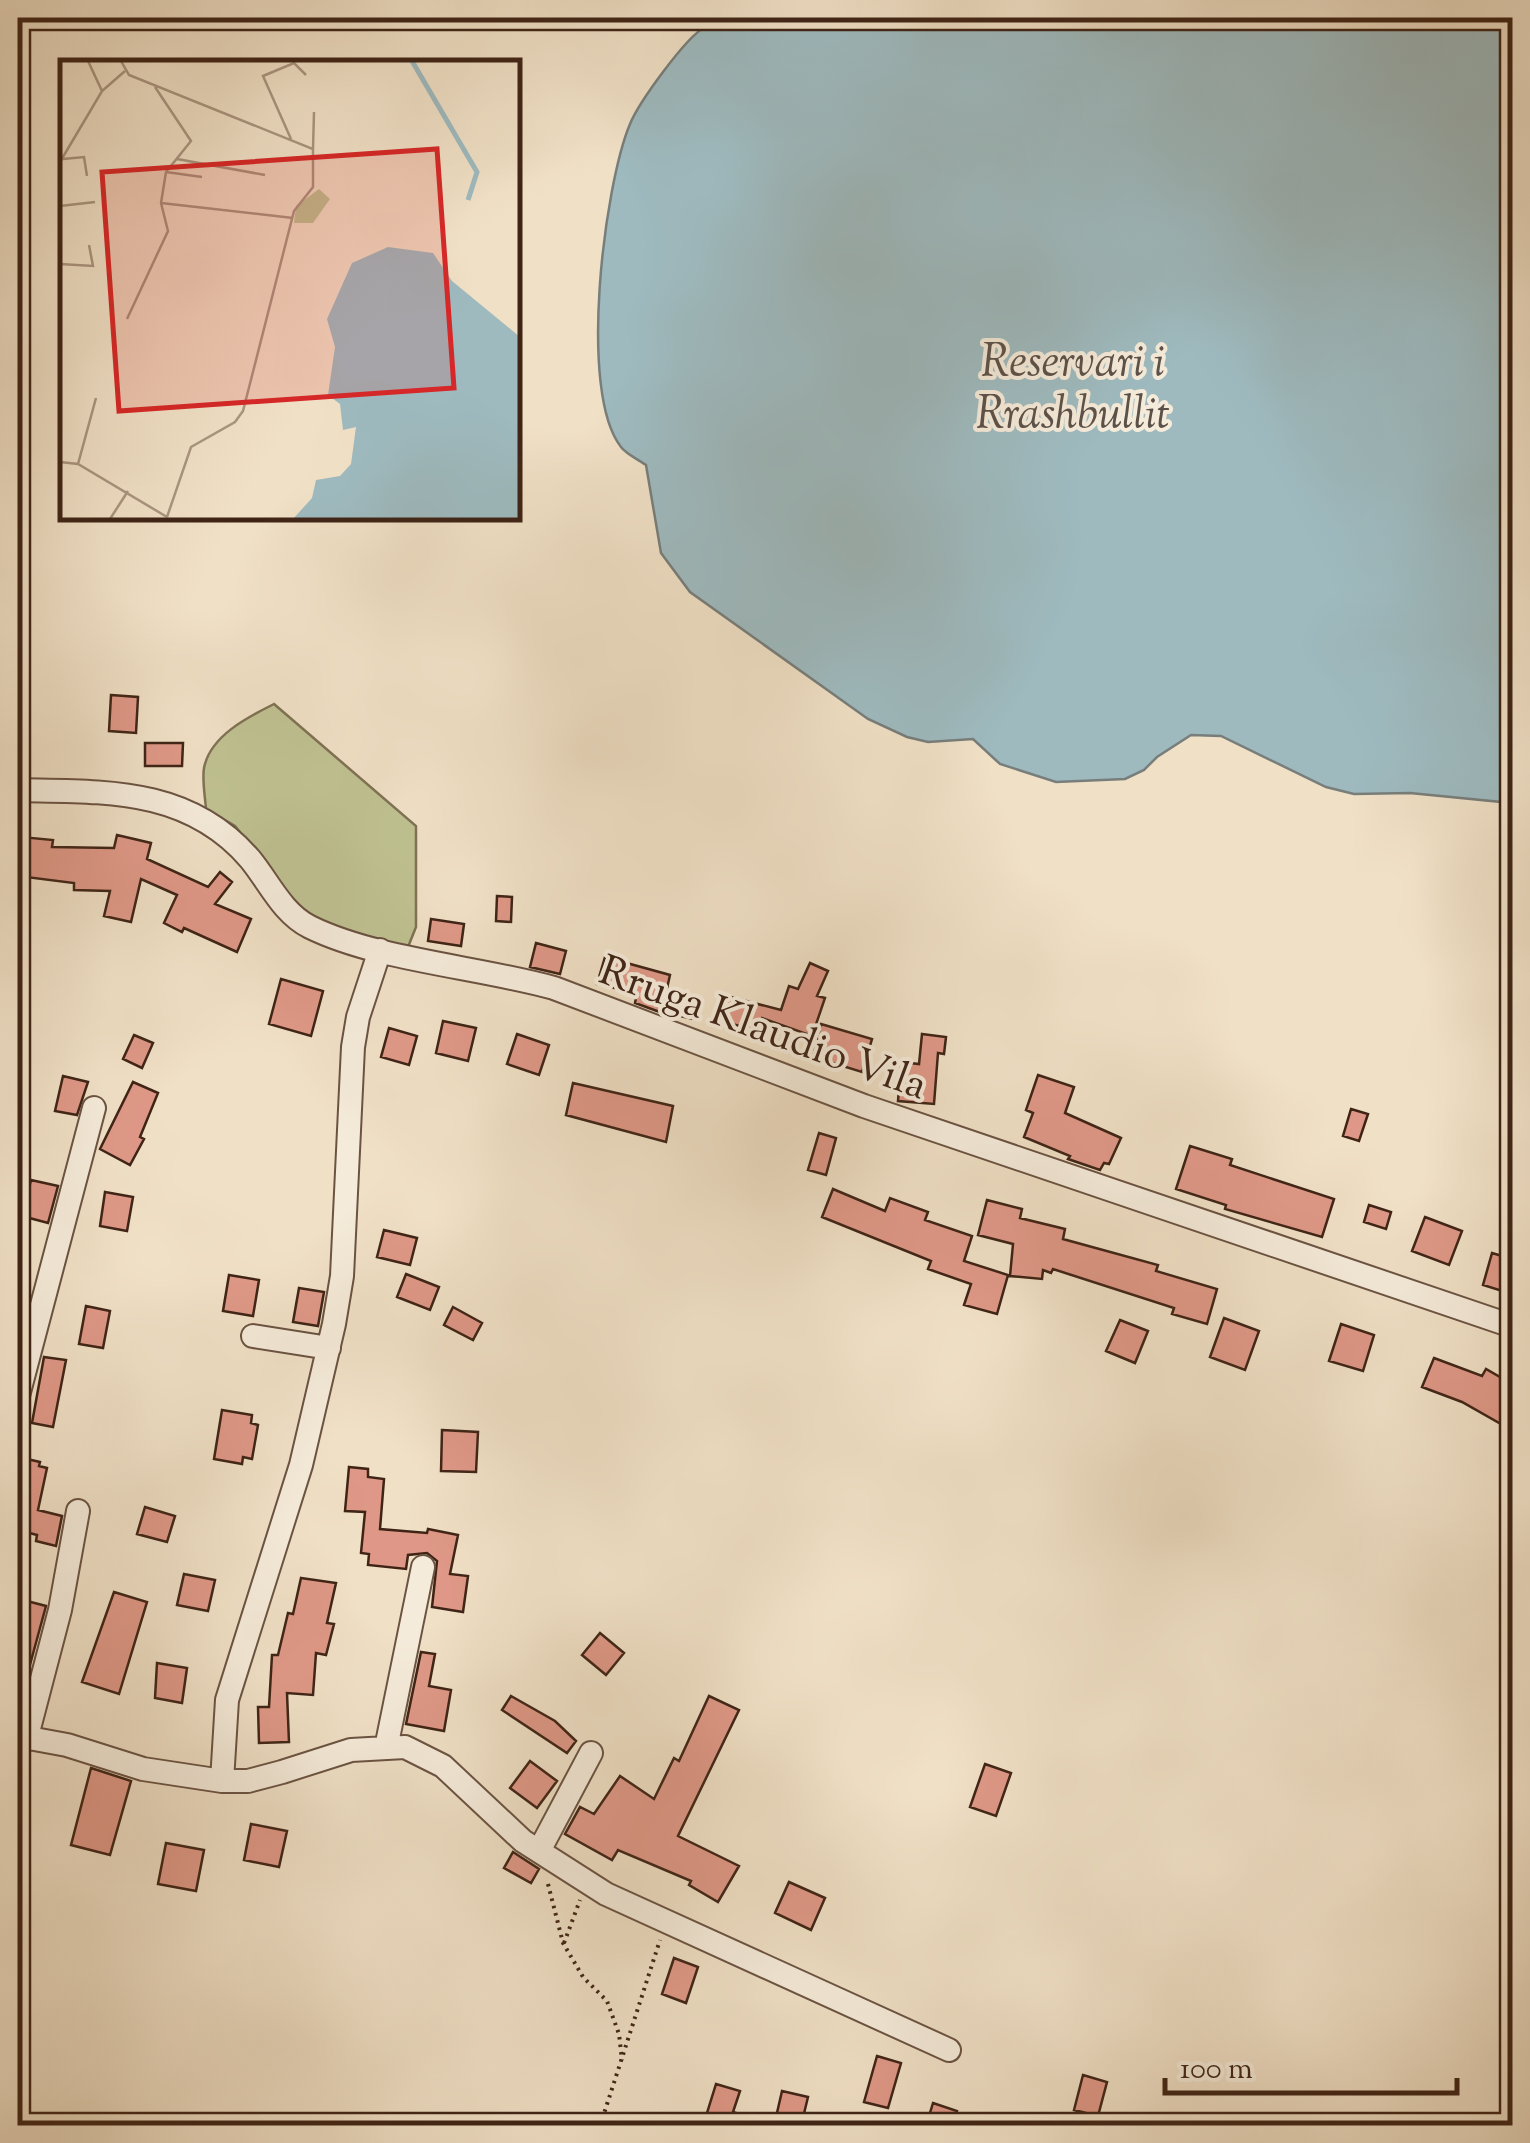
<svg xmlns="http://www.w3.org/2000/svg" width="1530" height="2143" font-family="'Sorts Mill Goudy',serif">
<rect width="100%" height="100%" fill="#f0e0c6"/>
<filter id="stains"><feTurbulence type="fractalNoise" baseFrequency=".002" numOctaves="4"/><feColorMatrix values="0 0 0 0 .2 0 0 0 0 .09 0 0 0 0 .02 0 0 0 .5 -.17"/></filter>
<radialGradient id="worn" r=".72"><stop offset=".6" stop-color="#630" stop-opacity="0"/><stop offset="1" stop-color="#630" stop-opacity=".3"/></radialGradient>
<path fill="#bfc191" stroke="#7f7254" stroke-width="2.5" d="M274,704L416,826V927L408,947L299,921L261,858L235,826L206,809C205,796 202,780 204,768C210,736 248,717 274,704Z"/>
<path fill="#9ebabf" stroke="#787e7b" stroke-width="2.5" d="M734,18H1512V803L1410,793L1354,794L1326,787L1221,736L1191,735L1157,757L1144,770L1125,779L1056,782L1000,764L973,739L928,742L907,737L868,719L690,592L661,553L646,465C639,460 626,454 621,447C578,393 604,186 630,124C639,102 686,37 705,27C713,22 725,20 734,18Z"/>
<path fill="#df9887" stroke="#3f2416" stroke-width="2.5" d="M111,695L138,697L136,733L109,731Z
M145,743H183L182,766H145Z
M117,835L151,843L147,859L208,887L220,872L232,882L215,904L251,919L237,952L184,928L182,932L164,923L177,895L141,879L131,922L104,916L110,891L74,890V883L18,876L22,837L53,840L52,847L114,848Z
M497,896L512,897L511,922L496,921Z
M431,919L464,924L461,946L428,941Z
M536,943L566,951L560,974L530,967Z
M605,957L670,975L666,993L699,1002L694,1019L657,1011L635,1003L637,993L597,984Z
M810,963L828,971L817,996L825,998L812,1036L762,1018L758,1031L721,1021L727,996L781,1010L789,986L798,989Z
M281,979L323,991L311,1036L269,1024Z
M443,1021L476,1028L468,1061L436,1053Z
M821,1024L872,1039L862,1072L813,1057Z
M389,1028L417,1036L409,1065L381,1057Z
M517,1034L549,1045L539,1075L507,1064Z
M922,1034L946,1037L944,1054L938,1053L934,1104L898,1101L901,1062L919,1064Z
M134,1035L153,1043L142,1068L123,1059Z
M1038,1075L1074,1087L1065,1113L1121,1138L1109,1164L1104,1163L1100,1170L1068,1159L1070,1156L1024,1137L1033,1113L1026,1110Z
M63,1076L88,1082L77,1115L55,1111Z
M133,1082L158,1093L140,1137L144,1139L130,1165L100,1149Z
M573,1083L673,1106L666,1142L566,1115Z
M1351,1109L1368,1114L1359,1141L1343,1136Z
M819,1133L836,1138L826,1175L808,1170Z
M1190,1146L1232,1159L1230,1165L1334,1199L1322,1237L1225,1209L1226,1205L1176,1189Z
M31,1180L58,1186L48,1223L22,1216Z
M833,1189L885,1211L890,1198L928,1212L925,1220L972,1236L964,1261L1008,1275L997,1314L964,1305L971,1284L928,1269L931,1261L822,1217Z
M105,1192L133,1197L127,1231L100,1226Z
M987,1200L1022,1209L1020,1218L1065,1229L1063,1239L1158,1265L1156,1271L1217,1289L1207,1324L1172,1314L1174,1308L1053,1269L1051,1273L1043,1270L1042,1279L1010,1276L1013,1244L978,1235Z
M1369,1205L1391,1212L1386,1229L1364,1222Z
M1425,1217L1462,1231L1449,1265L1412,1251Z
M384,1230L417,1238L410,1265L377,1257Z
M1492,1253L1512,1259V1294L1483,1285Z
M406,1274L439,1287L430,1310L397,1297Z
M229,1275L259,1280L253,1316L223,1311Z
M299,1288L324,1292L318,1326L293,1322Z
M86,1306L110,1311L103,1348L79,1344Z
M453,1307L482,1323L473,1340L444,1325Z
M1224,1318L1259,1331L1245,1370L1210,1357Z
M1120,1320L1148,1331L1135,1363L1106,1351Z
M1341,1324L1374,1335L1363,1371L1329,1361Z
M44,1357L66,1360L53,1427L32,1423Z
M1434,1358L1482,1376L1486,1369L1512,1384V1404L1501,1424L1462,1402L1422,1387Z
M222,1410L252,1415L251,1423L258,1425L252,1459L243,1457L242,1464L214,1459Z
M442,1430L478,1432L476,1472L441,1471Z
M18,1457L40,1462L39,1466L47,1468L38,1510L62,1516L56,1546L36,1541L37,1535L18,1530Z
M349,1467L368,1469V1477L384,1479L380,1529L427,1533L428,1529L458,1535L450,1574L468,1576L463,1612L432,1607L437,1561L427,1553L408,1555L406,1569L368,1565L369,1554L361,1553L365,1512L345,1511Z
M145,1507L175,1516L167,1542L137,1534Z
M184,1574L215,1580L208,1611L177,1605Z
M301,1578L336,1583L327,1623L334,1624L326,1655L316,1653L313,1695L287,1693L289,1742L259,1743L258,1707H269L272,1655H278L288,1613L293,1614Z
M114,1592L147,1602L119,1694L82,1682Z
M23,1600L46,1606L28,1672L18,1669V1619Z
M600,1633L624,1653L606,1675L582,1655Z
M421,1652L435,1654L429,1686L451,1690L444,1731L406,1724Z
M157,1663L187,1668L182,1703L155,1698Z
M511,1696L555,1721L576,1741L567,1753L502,1710Z
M709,1696L739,1710L678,1836L739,1866L718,1902L689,1885L691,1881L618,1850L612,1860L565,1834L580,1807L594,1814L620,1776L654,1799L674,1758L679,1761Z
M530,1761L557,1781L537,1808L510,1788Z
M985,1764L1011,1773L996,1816L970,1807Z
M91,1768L131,1781L110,1855L71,1845Z
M251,1824L287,1831L279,1867L244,1860Z
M166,1843L204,1850L196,1891L158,1884Z
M513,1852L539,1869L531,1883L504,1868Z
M789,1882L825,1898L811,1930L775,1913Z
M674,1958L698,1967L686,2003L662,1994Z
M877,2056L901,2063L888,2108L864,2102Z
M1083,2075L1107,2082L1098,2116L1074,2110Z
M716,2084L740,2091L733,2112L763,2122L762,2126H716L719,2117L707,2113Z
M782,2091L808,2097L801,2126H774Z
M933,2103L957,2111L952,2126H926Z"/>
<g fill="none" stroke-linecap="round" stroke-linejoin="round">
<g stroke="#6b5342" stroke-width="26">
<path id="street" d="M18,790C105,792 188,787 250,859C269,882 282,913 310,927C377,960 479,967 554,988L864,1106L1512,1326
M253,1336L329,1348
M18,1396L94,1108
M18,1736L67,1745L143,1769L222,1781H248L282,1772L351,1750L405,1747L443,1766L523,1841L606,1894L949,2050
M26,1740L60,1610L78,1511
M386,1748L423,1567
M222,1781L227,1700L301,1465L334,1324L342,1276L353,1047L358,1017L380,950
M539,1851L591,1753"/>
</g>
<path stroke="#3f2416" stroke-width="4" stroke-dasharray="2.5 5" stroke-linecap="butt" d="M548,1884L563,1943L583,1977L607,2001L619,2034L622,2060
M564,1943L580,1900
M600,2126L660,1940"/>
<use href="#street" stroke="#f5ebda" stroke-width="22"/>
</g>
<g text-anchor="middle" stroke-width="8" stroke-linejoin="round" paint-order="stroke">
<g font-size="42" fill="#3f2416" stroke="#f5ebda">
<text transform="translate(764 1026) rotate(20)" y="15">Rruga Klaudio Vila</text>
</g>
<g font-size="45" font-style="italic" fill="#5c5149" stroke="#f5ebda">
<text x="1073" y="375">Reservari i<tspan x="1073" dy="52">Rrashbullit</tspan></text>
</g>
</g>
<g transform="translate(60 60)">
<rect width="460" height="460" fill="#f0e0c6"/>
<path d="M259,129L270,139L253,163H234L236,146Z" fill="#bfc191"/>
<path d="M328,187L373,193L392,221L460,277V459H233L252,438L256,420L280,416L291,404L296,367L283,370L280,344L268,335L275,287L267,259L292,203Z" fill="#9ebabf"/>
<path fill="none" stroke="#9ebabf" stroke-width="5" d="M352,1L417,112L408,140"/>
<path fill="none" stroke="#a99580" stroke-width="2.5" d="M28,1L42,31M61,1L69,15L253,89V127L234,151L183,351L175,362L131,387L107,457M231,79L203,16L234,3L246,15M253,89L254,52M3,99L24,97L27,116M117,99L205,115M0,102L42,31L65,11M106,112L142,117M101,143L233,158M0,146L35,142M0,204L33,206L29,185M67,259L108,171L101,143L106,112L131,81L95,27M0,402L18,404L107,457M18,404L36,338M50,459L68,431"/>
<path fill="#d62828" fill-opacity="0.15" stroke="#d62828" stroke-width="5" d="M377,89L394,328L59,351L42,112Z"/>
<rect width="460" height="460" fill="none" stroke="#3f2416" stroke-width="5"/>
</g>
<rect width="1530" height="2143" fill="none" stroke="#f0e0c6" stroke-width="60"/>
<rect x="20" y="20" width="1490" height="2103" fill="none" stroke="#3f2416" stroke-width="5"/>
<rect x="30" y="30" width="1470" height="2083" fill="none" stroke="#3f2416" stroke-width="2.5"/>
<path d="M1165 2078v15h292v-15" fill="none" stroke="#3f2416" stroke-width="5"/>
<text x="1180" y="2078" font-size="30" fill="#3f2416" stroke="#f5ebda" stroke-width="8" paint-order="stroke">100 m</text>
<rect width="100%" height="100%" filter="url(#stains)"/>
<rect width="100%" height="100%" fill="url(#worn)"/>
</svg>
